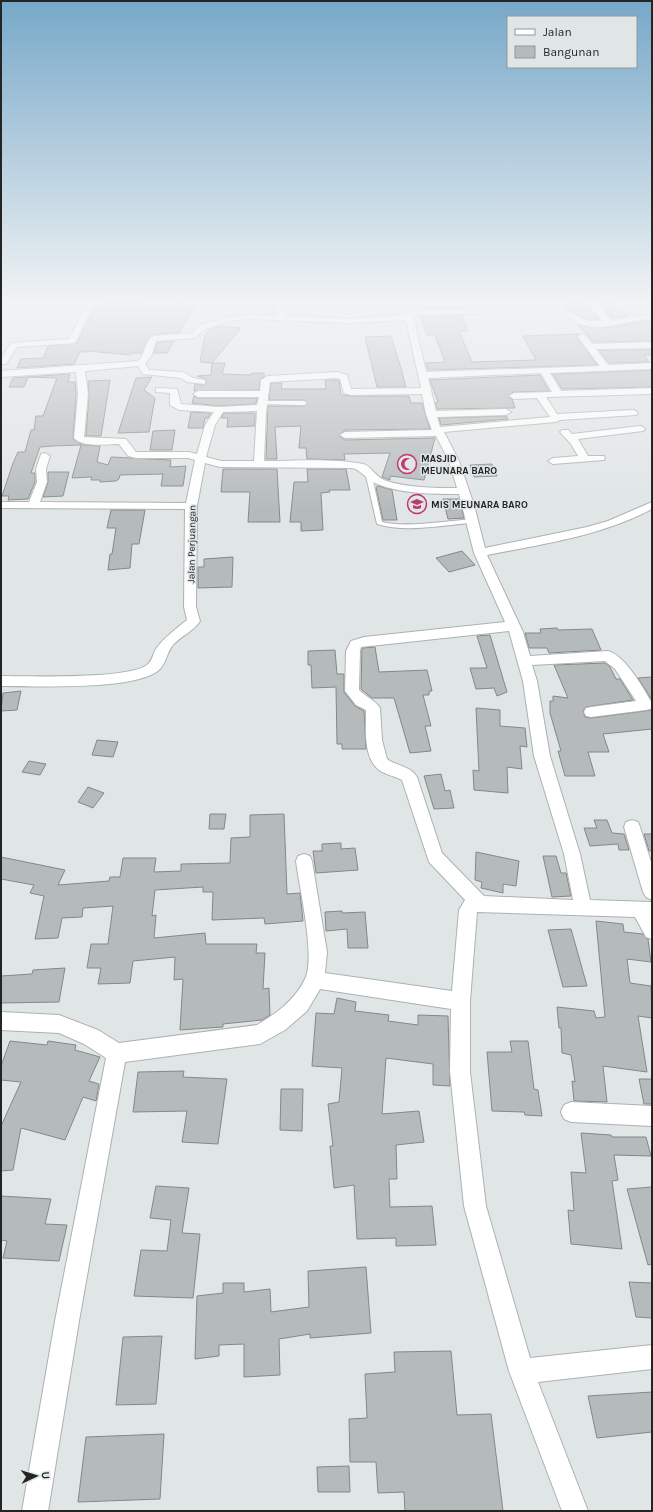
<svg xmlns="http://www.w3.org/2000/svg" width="653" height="1512" font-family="Karla,sans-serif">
<rect width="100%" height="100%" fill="#e0e5e6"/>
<path fill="#b5babb" stroke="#848889" d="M116,299H149L147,307H171L174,299H189L186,307H195L180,332L152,335L147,340L142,353H132L131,355L88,351L87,352H80L74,364L17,368L21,359L43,358L48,346L77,343L93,311L97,309L101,302H114Z
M561,299H583L599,320H588L567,310Z
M595,299H611L627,316L612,318Z
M458,304L460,309H418L416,305Z
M462,315L467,331H459L472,362L536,360L523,336L579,334L577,338L597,365L428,370L426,363L445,362L435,335H427L420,316Z
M652,320V341L593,342L578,324L587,327L604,328Z
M220,326L241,328L212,363H225L222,374L251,375L252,373H264V377L260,380L259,390L194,391L195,384L205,385L206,384V379L197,376L211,375L212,363L200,362L205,335L211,329Z
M391,336L402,372L406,387H377L365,337Z
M174,341L167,353H154L157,342Z
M599,350H652V355H644L649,362L609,363Z
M652,370V387L562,389L553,374Z
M70,374L68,382H75L76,394L73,439L83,445L100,446L97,462L108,465L111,457L171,460L170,467L186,466L183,486H161L163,474L120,475L119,479L116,481L100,482V480H91L92,477L72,478L81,445L53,446L40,447L31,473H35V482L28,499L8,500L9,496H2L13,463L18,452H25L31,430H34L36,416H43L57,378L28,377L24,387H9L13,378Z
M540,375L549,391L513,392L508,397L512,399L515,408L437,409L435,403L438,402L430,380Z
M152,377L144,390L155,398L149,432L118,433L136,378Z
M110,380L101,436H86L89,394L88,381Z
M325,380H339L341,395L351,396H409L411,403H422L430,429L345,430L339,436L345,440L435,438L424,480L390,476V480L382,477L390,453L344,454L345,460L307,459L306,448H299L301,426L275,427L277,459H266L268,406H304L308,403L304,400H269L271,383H282L281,389H326Z
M194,396L198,398H257L256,404L219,406L192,403Z
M191,412L211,413L208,418H205L203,428H188Z
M224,413H255V426L227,427L228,418H221Z
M506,416L508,419L441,425L439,418Z
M175,430L172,450H150L153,431Z
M492,464L497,476L474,477L470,465Z
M223,469H277L280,522H248L250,492H221Z
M307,469H346L350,490H329L330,492L321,493L323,530L301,531V522H290L294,482H308Z
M48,472H69L63,496L43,497L48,482Z
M378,486L392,490L397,520H383L376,487Z
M443,499H459L464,518L448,519Z
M111,510H145L139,544H132L130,568L108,570L110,554H112L116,528H107Z
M462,551L475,565L449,572L436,558Z
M233,557L232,587L198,588V567H204V559Z
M557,628L558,630L592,629L601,650L549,653L547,648H529L525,633H541L540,629Z
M490,635L507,692L497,696L494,688L476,689L470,668H487L477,636Z
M375,647L379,672L427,670L432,691H429V695H423L431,726H425L431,751L410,753L394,698H372L361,689L362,648Z
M335,650L337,674H344V692L355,706L364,711L366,749H342V744H337L336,687L312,688L311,665H308V651Z
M605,663L610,667L616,679H620L633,700L586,707L583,711L585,717L591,718L652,710V729L603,734L609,752H588L595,776H565L558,751H561L550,713V701H553V696L568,698L554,665Z
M652,677V700L638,678Z
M21,691L17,710L1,711L3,693Z
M476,708L500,710V726L525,728L527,747L520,746L522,769L507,767L508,793L474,790L473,770L479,771Z
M97,740L118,742L113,757L92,755Z
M29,761L46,764L40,775L22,772Z
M441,774L445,791L450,790L454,808L434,809L424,776Z
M88,787L104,793L93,808L78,802Z
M210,814H226L224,829H209Z
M284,814L287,894L300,893L303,921L265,924L264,918L212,920L213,892H203V887L155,890L152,916L156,915L154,938L205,933L206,944H257L256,953H265L263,989L269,988L270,1015L262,1020L223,1024V1027L180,1030L183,979L174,980L175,957L133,961L130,983L98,984L101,968H87L91,944H108L113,906L83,908L82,917L62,918L58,938L35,939L44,896L30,893L34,885L1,879V857L65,870L58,885L109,881L110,877H120L123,858H156L154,872L181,871V864L230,863L231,838L250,837V815Z
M594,820H607L612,833L624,834L629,850H619L618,844L590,846L584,828H597Z
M644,834H652V851H649Z
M341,843V849L355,848L358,870L316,873L313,851H322V844Z
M476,852L519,861L516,886L503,884V893L481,888L482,882L475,880Z
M543,856H556L561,873H566L571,896L552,897Z
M342,911V913L365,912L368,948H348L347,929L326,931L325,912Z
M596,921L623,924L624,932L643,934L648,939L651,962L627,959L630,983L651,986L652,1018L638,1016L647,1072L603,1066L607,1102L574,1101L572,1081L575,1082L571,1055L562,1053L561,1028H559L557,1007L594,1011L596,1018L605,1017Z
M571,929L587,986L563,987L548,930Z
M65,968L59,1002L1,1003V976L32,974L33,970Z
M337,998L356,1002L355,1011L389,1015L388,1021L418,1025V1015L448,1016L450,1086L433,1085V1064L386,1058L382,1114L419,1111L424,1142L396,1145L397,1179H389L390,1207L432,1206L436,1245L396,1246V1238L357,1239L354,1185L334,1188L330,1146H333L328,1104L339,1102L342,1068L312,1066L316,1013L334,1014Z
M10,1041L47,1045L48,1041L76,1045L75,1050L100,1057L89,1081L99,1084L96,1101L83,1097L65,1140L21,1128L13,1170L1,1171V1126L21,1082L1,1080V1066Z
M510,1041H528L534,1089L538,1090L542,1116L525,1115L524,1112L492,1111L487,1052H512Z
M184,1071L183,1077L227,1079L218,1144L182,1142L187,1111L133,1112L138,1072Z
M639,1079H652V1104H644Z
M281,1089H303L302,1131L280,1130Z
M581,1133L611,1135L612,1137H646L651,1156L614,1155L618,1180L612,1181L622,1249L571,1244L568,1210L574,1211L571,1172L586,1173Z
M156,1186L189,1188L182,1233L200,1234L193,1298L134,1296L141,1250L167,1251L171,1220L150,1218Z
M652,1187V1264L648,1265L627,1189Z
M1,1196L51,1199L45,1224L67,1225L59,1261L3,1258L7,1241L1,1240Z
M366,1267L371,1333L310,1338V1334L279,1339L280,1375L244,1377V1344L219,1345V1356L195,1359L197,1296L223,1293V1283H244V1292L270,1289L271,1312L309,1307L308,1271Z
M629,1282L652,1283V1318L636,1317Z
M162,1336L156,1404L116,1405L123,1337Z
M451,1351L457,1415L491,1414L503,1511H405L404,1492L378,1493L376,1462H350L349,1419L367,1418L365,1374L395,1372L394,1352Z
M652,1392V1432L597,1438L588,1396Z
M164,1434L160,1499L78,1502L86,1437Z
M349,1466L350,1492H318L317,1467Z"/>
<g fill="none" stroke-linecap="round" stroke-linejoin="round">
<g stroke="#adb1b2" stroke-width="2">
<path id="service" d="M262,401H304L307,403L304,405L260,404L259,403Z
M369,474L372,476L382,522C404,528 448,521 472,519L475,521L472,523C442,525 406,533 377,524L366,476Z"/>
</g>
<g stroke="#adb1b2" stroke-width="2">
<path id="minor" d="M89,299H97L75,343L17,347L6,364H1V358L12,343L69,339Z
M273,299H281L286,316L349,319L405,315L403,299H411L412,311L560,308L588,321H602L584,299H593L611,320C625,319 637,315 652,315V319C631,319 609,330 587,326C577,324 569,316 559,312L413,315L426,372L600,366L578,337L582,334L585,335L592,344L652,342V348L596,349L608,365L652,363V369L550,373L561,391L652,388V394L546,397L557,414L633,410L636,411L638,413L636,415L560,420L556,422L444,432L459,461L474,505L485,548L587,527L608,521L652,502V509C601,536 543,544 487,555L523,632L530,656L608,651C626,656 643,688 652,703L651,709L646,710L591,717L586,716L584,712L586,708L591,707L636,701L615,669L605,661L532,665L537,681L550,756L580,854L590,900L652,902V939L646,937L635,917L477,912L470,1001V1072L486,1206L530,1358L652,1345V1369L538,1382L588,1511H562L509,1371L464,1206L450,1072L451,1009L320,989L307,1011L285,1030L260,1044L125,1062L79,1321L48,1511H22L55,1321L106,1058L84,1044L59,1033L1,1030V1012L59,1015L98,1030L119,1043L257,1025C277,1013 295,1000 305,979C316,957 299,887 296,861L298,856L304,854L310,856L312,861L327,952L325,973L452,991L459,910L465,900L429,862L402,780C395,776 386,775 379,770C363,758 366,728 366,710L356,705L345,691L346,651L351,641L364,637L505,622L474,553L459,494C432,494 402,494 377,484C366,480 362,470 352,468L220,467L205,463L197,506L196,607L200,621C194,631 181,636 173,645C167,652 166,663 160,669C139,691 33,686 1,686V676C26,676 136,680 149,663C153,659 153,653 156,649C164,637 176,629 187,620L184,607L185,509L1,508V502H29L37,482L36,469L41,454L45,453L50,456L46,469L47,482L40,502L186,503L195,460L188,458H136L128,456L119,444C107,444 83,448 74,438L78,394L76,372L1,377V371L138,361C146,354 144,341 153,336L192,333L200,325L229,317L248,315L277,316ZM248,319L349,323L406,320L421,388L351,389L347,375L337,372L268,376L261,380L260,391H198L193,394L198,397H259L257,405L219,407L181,404L177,389L156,388V392L170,393V405L179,410L214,412L205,425L197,454L189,452H136L126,439L84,437L88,394L85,371L138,366L143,374L181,378L187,382L205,384V380L193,378L183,372L149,370L145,363L151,357L156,341L194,338L206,329L214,326L230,321ZM541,373L552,392L514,393L509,396L514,399L537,398L550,417L440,427L437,417L506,415L511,412L506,409L436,411L428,378ZM337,378L340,379L344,393L351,395L422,394L426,414L432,430L345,432L340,435L345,438L436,436L449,461L457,488C434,488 406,488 384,480C375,476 370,465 363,464C334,458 294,461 264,461L266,413L270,382ZM257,411L254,461H221L206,457L215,425L223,412ZM509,631L523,681L534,756L564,854L573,900L484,896L442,853L417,777C411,766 396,766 387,759L382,740L380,708C376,701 365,696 359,690L360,651L361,647Z
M640,426L643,427L645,429L643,431L578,439L588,456H604L605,458L604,460L553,464L548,461L553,458L578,456L571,444L560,432L562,430H568L572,434Z
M632,820L638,822L640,827L652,865V900L646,897L643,892L624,827L626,822Z
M571,1102L652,1106V1126L571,1122L564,1119L561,1112L564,1105Z"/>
</g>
<use href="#service" fill="#fff" fill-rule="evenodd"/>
<use href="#minor" fill="#fff" fill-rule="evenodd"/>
</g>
<linearGradient id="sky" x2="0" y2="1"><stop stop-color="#77a8c9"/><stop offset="0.59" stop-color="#f1f3f4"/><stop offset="1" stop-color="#f1f3f4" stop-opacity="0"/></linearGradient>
<rect width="653" height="511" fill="url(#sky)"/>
<defs>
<g id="mosque-ring" transform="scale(1)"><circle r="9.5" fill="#e0e5e6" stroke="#bf3671" stroke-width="1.5"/><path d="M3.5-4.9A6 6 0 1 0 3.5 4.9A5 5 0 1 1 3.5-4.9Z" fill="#bf3671"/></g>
<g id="school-ring" transform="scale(1)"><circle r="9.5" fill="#e0e5e6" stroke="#bf3671" stroke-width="1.5"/><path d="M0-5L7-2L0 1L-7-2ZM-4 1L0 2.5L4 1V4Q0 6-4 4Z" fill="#bf3671"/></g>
</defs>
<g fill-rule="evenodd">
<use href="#mosque-ring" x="407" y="464"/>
<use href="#school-ring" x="417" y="504"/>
</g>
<g text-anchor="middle" stroke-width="3" stroke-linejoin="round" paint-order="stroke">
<g font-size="10" font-weight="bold" fill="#232525" stroke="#e0e5e6" text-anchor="start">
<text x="421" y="462">MASJID<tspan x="421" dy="12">MEUNARA BARO</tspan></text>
<text x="431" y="508">MIS MEUNARA BARO</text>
</g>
<g font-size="10" fill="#232525" stroke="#e0e5e6">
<text transform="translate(191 544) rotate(-89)" y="4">Jalan Perjuangan</text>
</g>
</g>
<rect width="653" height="1512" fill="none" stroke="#232525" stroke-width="4"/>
<rect x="507" y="16" width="130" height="52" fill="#e0e5e6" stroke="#949899"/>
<rect x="515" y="29" width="20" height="6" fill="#ffffff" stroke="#949899"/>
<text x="543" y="36" font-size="12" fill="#232525">Jalan</text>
<rect x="515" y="46" width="20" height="12" fill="#b5babb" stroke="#949899"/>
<text x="543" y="56" font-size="12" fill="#232525">Bangunan</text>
<g transform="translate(36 1476) rotate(86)" stroke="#e0e5e6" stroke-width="3" paint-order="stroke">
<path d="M0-3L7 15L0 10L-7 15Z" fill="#232525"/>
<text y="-6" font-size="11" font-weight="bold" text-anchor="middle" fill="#232525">U</text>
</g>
</svg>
